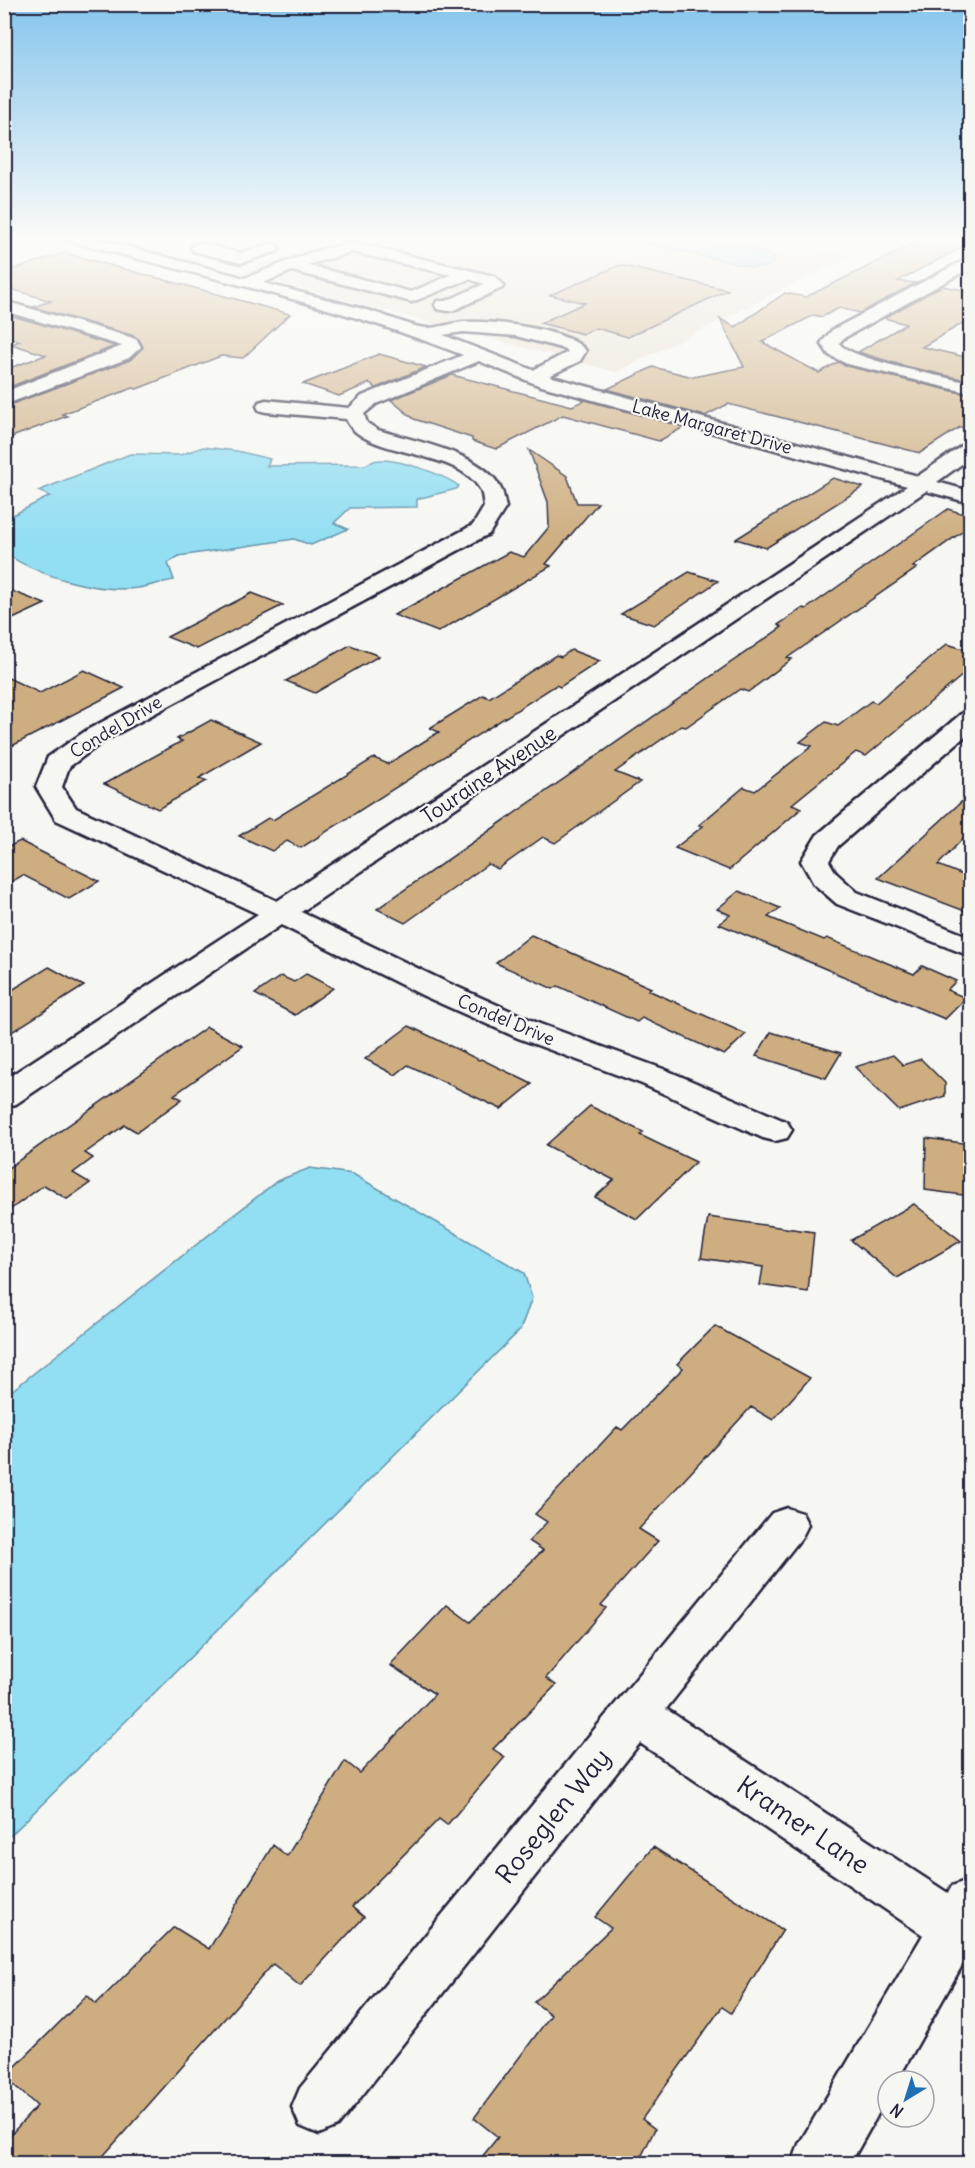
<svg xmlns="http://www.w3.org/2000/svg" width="975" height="2168" font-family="Delius,sans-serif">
<rect width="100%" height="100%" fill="#f6f6f2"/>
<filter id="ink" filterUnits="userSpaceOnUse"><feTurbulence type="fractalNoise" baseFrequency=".0167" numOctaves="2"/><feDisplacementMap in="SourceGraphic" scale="12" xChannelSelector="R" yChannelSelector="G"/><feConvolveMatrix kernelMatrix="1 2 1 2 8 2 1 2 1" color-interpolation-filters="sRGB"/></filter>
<g filter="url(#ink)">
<path fill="#eae0d0" d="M334,238H771L851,256L616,372L239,272Z"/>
<path fill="#92def2" stroke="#6593a9" stroke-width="1.5" d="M625,238L721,243L739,245L775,257L774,262L766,267H751Z
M203,447L237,451L270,459L267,466L365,465C369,463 375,460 379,460C399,459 443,474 459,486L456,489L417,499V507L350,508L334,523L348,529L311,545L294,539L179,556L168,563L174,580C162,582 150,586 138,588C97,593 38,576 5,553V519L50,496L38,491L130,454L180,455Z
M310,1168L353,1174L524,1273L532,1298L520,1330L5,1841V1396L277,1181Z"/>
<path fill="#ceae81" stroke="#22223b" stroke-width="1.5" d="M926,238H970V243L898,281L916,283L860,313L839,308L822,317L814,315L762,342L819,373L838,362L846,366L970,395V429L960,427L920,453L728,404L705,416L607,389L653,367L693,377L744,367L720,319L735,327L785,293L806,297Z
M65,253L206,291L290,314L243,358L221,356L137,389L133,388L62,414L67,416L4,440V407L130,360L143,347L139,339L131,335L33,307L51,301L4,287V272Z
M620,265L728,290L628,337L596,328L583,334L540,323L585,303L550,295Z
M942,286L970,291V319L922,347L970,358V381L901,365L858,352L906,324L884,318Z
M9,315L115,346L4,389V370L46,355L11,344L20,341L4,336V317Z
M379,354L426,367L376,388L370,383L339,396L303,384Z
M452,375L572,406L585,400L684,427L659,441L563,415L496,449L472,441V438L414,419L391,400Z
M529,450L567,476L577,503H598L546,564L551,566L438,632L394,615L509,552L524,557L549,527L548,502Z
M833,478L863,487L766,548L736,539Z
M948,509L970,516V526L913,567L917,568L787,658L792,659L748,692L740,689L686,727L681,726L615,772L640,782L555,843L543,837L498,869L488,864L405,923L377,909L782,627L778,625L803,608L806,609Z
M689,572L718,581L654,625L621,614Z
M4,588L45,604L4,623Z
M252,593L283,605L197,649L167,637Z
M947,644L970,651V669L866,756L856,752L792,804L802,808L729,870L675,848L703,826L699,825L744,787L755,791L812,746L800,742L826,722L838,726L871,701L876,703Z
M350,645L379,656L315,693L286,681Z
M571,650L600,661L560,687L556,685L301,848L287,841L272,851L239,836L268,818L273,820L374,758L388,764L439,732L430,728L483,695L489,698L556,655L561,657Z
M84,670L124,688L4,750V676L40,693Z
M211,720L261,742L199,778L207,781L158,809L104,784L182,741L177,739Z
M970,794V831L938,865L970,878V913L878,878Z
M20,841L53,858L99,881L69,899L23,875L4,886V849Z
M739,891L780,908L768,917L824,940L827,938L914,974L922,966L956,981L947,990L966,998L945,1019L719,924L730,915L717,909Z
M531,935L651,988L648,990L746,1034L724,1055L642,1018L637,1022L558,986L553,989L496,963Z
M49,967L84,986L4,1037V995Z
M306,974L333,988L295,1015L255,994L281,976L294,982Z
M409,1026L479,1060L481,1059L532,1084L501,1109L408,1065L395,1075L365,1059Z
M207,1027L243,1046L174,1095L182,1099L137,1132L125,1125L85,1153L93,1158L73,1173L90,1183L67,1199L44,1185L4,1214V1171Z
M771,1032L841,1053L826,1078L756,1056Z
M893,1055L903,1065L921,1059L945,1083V1096L899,1111L855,1067Z
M590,1106L643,1132L640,1135L696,1162L637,1219L595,1197L614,1180L546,1145Z
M926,1138L970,1144V1196L925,1190Z
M914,1204L961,1241L897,1278L851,1240Z
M708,1217L814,1232L808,1292L760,1285L763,1267L701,1258Z
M715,1326L810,1378L773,1420L751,1407L639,1529L658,1541L601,1605L606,1608L546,1678L556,1685L493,1749L505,1757L447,1825L439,1819L352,1907L364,1917L300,1986L273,1964L97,2163H4V2142L37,2106L5,2077L87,1995L96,2004L174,1927L209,1949L273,1845L287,1856L345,1761L360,1773L435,1694L390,1665L447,1605L470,1622L543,1550L529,1541L547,1522L535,1514L617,1427L622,1430L683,1368L677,1364Z
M653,1847L783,1930L731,2013L722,2007L642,2119L655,2129L638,2163H477L498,2137L474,2118L551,2015L534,2002L611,1928L595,1917Z"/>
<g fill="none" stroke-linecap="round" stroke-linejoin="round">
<g stroke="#22223b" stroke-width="5">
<path id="minor" d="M68,238H95L245,278L309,253L352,242L494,276L504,285L502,288L454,310L448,311L437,309L435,305L437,301H446L484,284L469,279L412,302L292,271L263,283C299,292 335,301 370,311C384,315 415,328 427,328C439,328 452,323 464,322C490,320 571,329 586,351L580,361L549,376L918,476L963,445L970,443V458L937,482L970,491V503L926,491L301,912L446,982L540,1024L666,1070L787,1122L792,1130L787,1138L775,1141L763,1138L642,1084L518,1038L424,996L281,925L16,1104L4,1107V1080L258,914L56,820L36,787L48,757L87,730L473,525L484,507C483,501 483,494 480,489C456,447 362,458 346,419L266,412L259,410L257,406L259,402L266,400L349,408L362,396L463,355C336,305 201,276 70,241ZM352,252L451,275L411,292L307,265ZM463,332L516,336L565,349L568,352L533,370L443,335ZM479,361L538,385L907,486L277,901L76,808L62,787L69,767L105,740L489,534L506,507C504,501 504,494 501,489C485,453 413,441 378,430L367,423L364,414L376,404Z
M199,243L240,253L272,243L280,248L278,251L241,263L193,251L191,248L193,245Z
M970,257V268L844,338L839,343C850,360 947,377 970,383V393L847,364L829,355L821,343L832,330Z
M4,301L130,337L137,340L141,347L129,358L4,405V392L122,346L4,311Z
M970,711V732L838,846L829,861L836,873L857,892L970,937V956L837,904L814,884L801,861L817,835L961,714Z
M787,1508L802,1513L808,1525L802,1537L666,1709L948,1893L952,1886L970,1879V1962L965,1960L897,2081H888V2096L850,2164H792L799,2144L923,1935L640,1743L338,2126L319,2134L300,2126L292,2107L300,2088L772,1513Z"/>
</g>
<use href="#minor" fill="#f6f6f2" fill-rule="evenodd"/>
</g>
</g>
<linearGradient id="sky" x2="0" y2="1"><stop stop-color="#85c5ec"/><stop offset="0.44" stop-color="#fbfbf9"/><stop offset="1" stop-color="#fbfbf9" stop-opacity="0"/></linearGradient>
<rect width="975" height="542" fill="url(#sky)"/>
<g text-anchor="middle" stroke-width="4.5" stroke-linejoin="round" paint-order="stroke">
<g font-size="18" fill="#22223b" stroke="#f6f6f2">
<text transform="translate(712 427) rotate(15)" y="6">Lake Margaret Drive</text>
<text transform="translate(116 727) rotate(-31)" y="6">Condel Drive</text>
<text transform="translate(506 1020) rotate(23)" y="6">Condel Drive</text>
</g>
<g font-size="21" fill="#22223b" stroke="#f6f6f2">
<text transform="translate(489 775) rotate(-34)" y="7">Touraine Avenue</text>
</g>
<g font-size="26" fill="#22223b" stroke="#f6f6f2">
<text transform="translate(553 1816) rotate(-51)" y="9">Roseglen Way</text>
<text transform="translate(803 1825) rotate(34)" y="9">Kramer Lane</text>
</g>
</g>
<rect width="975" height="2168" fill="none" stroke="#f6f6f2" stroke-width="24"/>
<rect x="12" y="12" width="951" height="2144" fill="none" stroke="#22223b" stroke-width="2" filter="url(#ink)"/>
<g transform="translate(906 2099) rotate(218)"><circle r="28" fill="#f6f6f2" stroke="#a1a1a9" stroke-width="1.5"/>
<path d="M0-4.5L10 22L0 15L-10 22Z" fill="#1f6fb2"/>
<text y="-9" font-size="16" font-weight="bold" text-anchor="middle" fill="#22223b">N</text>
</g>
</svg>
